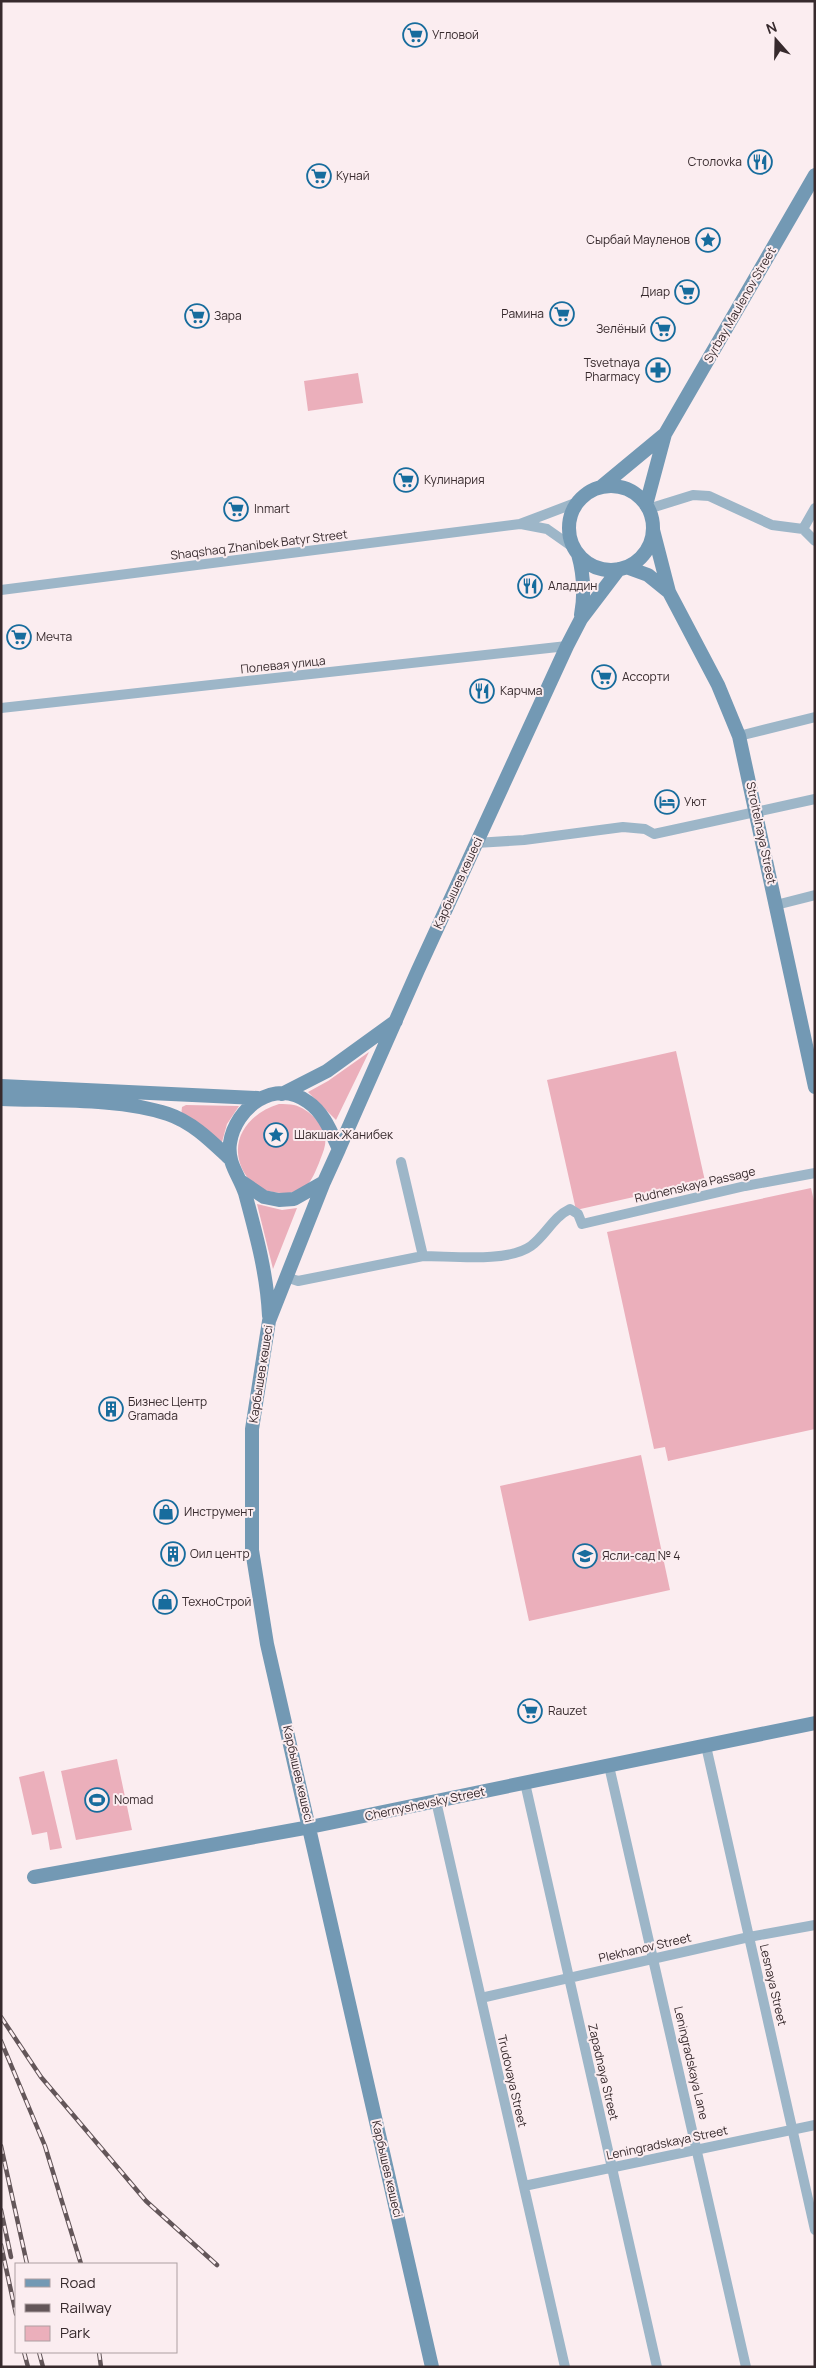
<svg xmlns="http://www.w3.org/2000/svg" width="816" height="2368" font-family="Manrope,sans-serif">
<rect width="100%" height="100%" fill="#fbedf0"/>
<path fill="#ebafbb" d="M358,373L363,403L308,411L304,381Z
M676,1051L705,1181L576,1210L547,1080Z
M369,1052L336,1120L308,1092L328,1081Z
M279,1104C284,1104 290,1104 294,1105C310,1109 328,1128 325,1145C324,1151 321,1157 319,1163C316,1170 312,1181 306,1186C297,1194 283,1194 273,1192C262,1191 251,1184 245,1174C226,1142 248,1113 279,1104Z
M186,1105L239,1106L227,1124L222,1142L181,1116L182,1107Z
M811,1188L815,1205V1429L668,1461L665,1447L654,1449L607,1232Z
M257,1204L282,1210L297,1208L273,1269Z
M641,1455L670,1590L529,1621L500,1486Z
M117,1759L132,1830L76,1840L61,1771Z
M44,1771L62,1848L50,1850L47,1832L32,1835L19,1777Z"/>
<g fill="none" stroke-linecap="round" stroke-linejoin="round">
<path stroke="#9db6c8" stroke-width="10" d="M648,509L693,495L709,496L772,525L803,529L815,541
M521,524L547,529L574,548
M803,529L815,508
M1,590L520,524L578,502
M1,708L567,646
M739,736L815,717
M476,843L524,840L623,827L645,829L654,834L815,799
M776,905L815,895
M423,1256C452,1256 507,1263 531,1246C546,1235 553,1217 570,1209L578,1214L582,1224L745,1186L815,1173
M286,1277L298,1281L423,1256L401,1162
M706,1746L815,2230
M609,1766L746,2367
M525,1783L657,2367
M436,1801L565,2367
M481,1998L749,1937L815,1925
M524,2186L815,2125"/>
<path stroke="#7399b4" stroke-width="14" d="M569 528a42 42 0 1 1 84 0a42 42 0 1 1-84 0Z
M601,487L665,434
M646,505L665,434L815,175
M653,530L669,592L718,685L739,736L815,1087
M578,554C584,575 585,593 581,615
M626,567L648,575L669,592
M1,1086L258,1098
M282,1094L327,1071L396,1021
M1,1099C53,1101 120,1098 168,1114C192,1122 211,1141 229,1158
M339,1149L418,970L567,646L581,619L619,569
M242,1182L264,1197L279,1200L294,1199L324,1182L339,1149C331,1132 324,1113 308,1102C275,1077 235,1108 230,1143C227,1163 239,1175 245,1193C256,1234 267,1273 269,1316
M324,1182L269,1321L252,1429V1550L267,1644L432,2367
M34,1877L310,1827L815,1723"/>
<g stroke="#635659" stroke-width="4.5">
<path id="rail" d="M1,2017L41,2077L146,2201L217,2265
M1,2041L45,2146L81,2264
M1,2146L27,2264
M1,2210L11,2257
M1,2245L16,2314
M24,2352L28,2367
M39,2352L43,2367
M99,2352L101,2367"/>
</g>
<use href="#rail" stroke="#fbedf0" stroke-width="2.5" stroke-dasharray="8" stroke-linecap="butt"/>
</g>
<defs>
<g id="supermarket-ring" transform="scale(1.25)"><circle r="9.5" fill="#fbedf0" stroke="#176c9d" stroke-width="1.5"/><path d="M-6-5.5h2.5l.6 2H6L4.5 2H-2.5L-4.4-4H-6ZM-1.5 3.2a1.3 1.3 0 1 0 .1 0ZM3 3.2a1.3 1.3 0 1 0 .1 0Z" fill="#176c9d"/></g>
<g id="restaurant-ring" transform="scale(1.25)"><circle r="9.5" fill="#fbedf0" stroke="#176c9d" stroke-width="1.5"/><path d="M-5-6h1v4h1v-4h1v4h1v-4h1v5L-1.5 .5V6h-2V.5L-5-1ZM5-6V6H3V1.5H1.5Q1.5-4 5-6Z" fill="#176c9d"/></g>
<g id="sight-ring" transform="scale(1.25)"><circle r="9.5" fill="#fbedf0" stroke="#176c9d" stroke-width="1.5"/><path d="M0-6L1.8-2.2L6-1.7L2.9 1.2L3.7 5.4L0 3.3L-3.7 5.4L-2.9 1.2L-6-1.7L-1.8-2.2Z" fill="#176c9d"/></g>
<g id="pharmacy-ring" transform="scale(1.25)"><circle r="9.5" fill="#fbedf0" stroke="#176c9d" stroke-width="1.5"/><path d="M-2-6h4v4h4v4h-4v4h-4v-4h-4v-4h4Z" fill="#176c9d"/></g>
<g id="hotel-ring" transform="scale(1.25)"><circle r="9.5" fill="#fbedf0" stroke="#176c9d" stroke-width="1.5"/><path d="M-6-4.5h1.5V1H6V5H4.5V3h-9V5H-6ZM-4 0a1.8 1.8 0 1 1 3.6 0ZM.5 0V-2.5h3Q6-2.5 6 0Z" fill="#176c9d"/></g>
<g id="building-ring" transform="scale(1.25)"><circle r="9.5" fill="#fbedf0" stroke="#176c9d" stroke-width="1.5"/><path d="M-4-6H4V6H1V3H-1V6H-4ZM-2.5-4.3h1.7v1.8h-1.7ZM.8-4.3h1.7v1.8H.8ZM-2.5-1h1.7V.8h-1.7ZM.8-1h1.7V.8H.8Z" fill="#176c9d"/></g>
<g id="shop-ring" transform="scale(1.25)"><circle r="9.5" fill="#fbedf0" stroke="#176c9d" stroke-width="1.5"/><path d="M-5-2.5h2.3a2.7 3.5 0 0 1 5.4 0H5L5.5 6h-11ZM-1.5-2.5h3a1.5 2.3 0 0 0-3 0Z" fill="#176c9d"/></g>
<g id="school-ring" transform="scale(1.25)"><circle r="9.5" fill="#fbedf0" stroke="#176c9d" stroke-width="1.5"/><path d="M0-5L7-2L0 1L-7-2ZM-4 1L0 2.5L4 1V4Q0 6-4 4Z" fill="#176c9d"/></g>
<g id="stadium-ring" transform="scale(1.25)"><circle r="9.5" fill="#fbedf0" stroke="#176c9d" stroke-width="1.5"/><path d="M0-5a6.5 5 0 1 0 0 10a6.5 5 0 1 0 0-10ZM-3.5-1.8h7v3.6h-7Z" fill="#176c9d"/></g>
</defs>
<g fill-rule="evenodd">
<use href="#supermarket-ring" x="415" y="35"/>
<use href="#restaurant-ring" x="760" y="162"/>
<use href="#supermarket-ring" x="319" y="176"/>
<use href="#sight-ring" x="708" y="240"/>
<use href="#supermarket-ring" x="687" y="292"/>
<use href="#supermarket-ring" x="562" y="314"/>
<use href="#supermarket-ring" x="197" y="316"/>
<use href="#supermarket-ring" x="663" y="329"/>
<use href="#pharmacy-ring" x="658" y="370"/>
<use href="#supermarket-ring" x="406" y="480"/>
<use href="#supermarket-ring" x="236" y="509"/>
<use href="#restaurant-ring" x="530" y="586"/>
<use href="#supermarket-ring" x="19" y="637"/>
<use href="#supermarket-ring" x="604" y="677"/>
<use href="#restaurant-ring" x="482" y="691"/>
<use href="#hotel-ring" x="667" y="802"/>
<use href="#sight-ring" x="276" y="1135"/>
<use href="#building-ring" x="111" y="1409"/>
<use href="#shop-ring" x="166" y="1512"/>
<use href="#building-ring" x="173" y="1554"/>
<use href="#school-ring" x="585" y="1556"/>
<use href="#shop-ring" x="165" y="1602"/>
<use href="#supermarket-ring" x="530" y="1711"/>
<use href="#stadium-ring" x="97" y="1800"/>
</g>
<g text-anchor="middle" stroke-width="4" stroke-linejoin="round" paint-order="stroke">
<g font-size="12" fill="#372a2d" stroke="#fbedf0" text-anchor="start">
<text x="432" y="39">Угловой</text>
<text x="742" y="166" text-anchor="end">Столоvka</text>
<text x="336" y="180">Кунай</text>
<text x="690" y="244" text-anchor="end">Сырбай Мауленов</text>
<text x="670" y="296" text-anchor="end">Диар</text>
<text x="544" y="318" text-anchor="end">Рамина</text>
<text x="214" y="320">Зара</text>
<text x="646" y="333" text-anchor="end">Зелёный</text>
<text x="640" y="367" text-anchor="end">Tsvetnaya<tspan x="640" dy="14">Pharmacy</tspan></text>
<text x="424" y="484">Кулинария</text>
<text x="254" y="513">Inmart</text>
<text x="548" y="590">Аладдин</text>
<text x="36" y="641">Мечта</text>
<text x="622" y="681">Ассорти</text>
<text x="500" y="695">Карчма</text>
<text x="684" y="806">Уют</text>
<text x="294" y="1139">Шакшак Жанибек</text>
<text x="128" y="1406">Бизнес Центр<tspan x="128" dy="14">Gramada</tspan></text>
<text x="184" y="1516">Инструмент</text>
<text x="190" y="1558">Оил центр</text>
<text x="602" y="1560">Ясли-сад № 4</text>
<text x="182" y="1606">ТехноСтрой</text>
<text x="548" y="1715">Rauzet</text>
<text x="114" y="1804">Nomad</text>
</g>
<g font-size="12" fill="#372a2d" stroke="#fbedf0">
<text transform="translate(740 305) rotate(-60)" y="4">Syrbay Maulenov Street</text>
<text transform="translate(259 545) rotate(-7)" y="4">Shaqshaq Zhanibek Batyr Street</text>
<text transform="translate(283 665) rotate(-6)" y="4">Полевая улица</text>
<text transform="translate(761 833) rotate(78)" y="4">Stroitelnaya Street</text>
<text transform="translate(458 883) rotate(-65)" y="4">Карбышев көшесі</text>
<text transform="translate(695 1185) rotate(-13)" y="4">Rudnenskaya Passage</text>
<text transform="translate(261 1374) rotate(-81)" y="4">Карбышев көшесі</text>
<text transform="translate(298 1774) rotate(77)" y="4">Карбышев көшесі</text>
<text transform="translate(425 1804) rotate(-12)" y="4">Chernyshevsky Street</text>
<text transform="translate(645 1948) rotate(-13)" y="4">Plekhanov Street</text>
<text transform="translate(773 1985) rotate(77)" y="4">Lesnaya Street</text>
<text transform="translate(691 2063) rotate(77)" y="4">Leningradskaya Lane</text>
<text transform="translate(603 2072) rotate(77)" y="4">Zapadnaya Street</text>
<text transform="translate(512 2081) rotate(77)" y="4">Trudovaya Street</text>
<text transform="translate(667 2143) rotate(-12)" y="4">Leningradskaya Street</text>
<text transform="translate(387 2169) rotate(77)" y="4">Карбышев көшесі</text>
</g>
</g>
<rect width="816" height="2368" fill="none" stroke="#372a2d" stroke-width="5"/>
<rect x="15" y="2263" width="162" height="90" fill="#fbedf0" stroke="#ad9fa2"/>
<rect x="25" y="2279" width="25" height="8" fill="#7399b4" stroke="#ad9fa2"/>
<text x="60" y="2288" font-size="15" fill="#372a2d">Road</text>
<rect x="25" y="2304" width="25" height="8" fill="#635659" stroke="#ad9fa2"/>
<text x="60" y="2313" font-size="15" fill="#372a2d">Railway</text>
<rect x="25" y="2326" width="25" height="15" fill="#ebafbb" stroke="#ad9fa2"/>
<text x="60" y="2338" font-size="15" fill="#372a2d">Park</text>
<g transform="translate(776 40) rotate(340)" stroke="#fbedf0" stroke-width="4" paint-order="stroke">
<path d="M0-4L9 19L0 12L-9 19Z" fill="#372a2d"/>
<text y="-8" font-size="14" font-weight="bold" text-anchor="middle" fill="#372a2d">N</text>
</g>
</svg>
